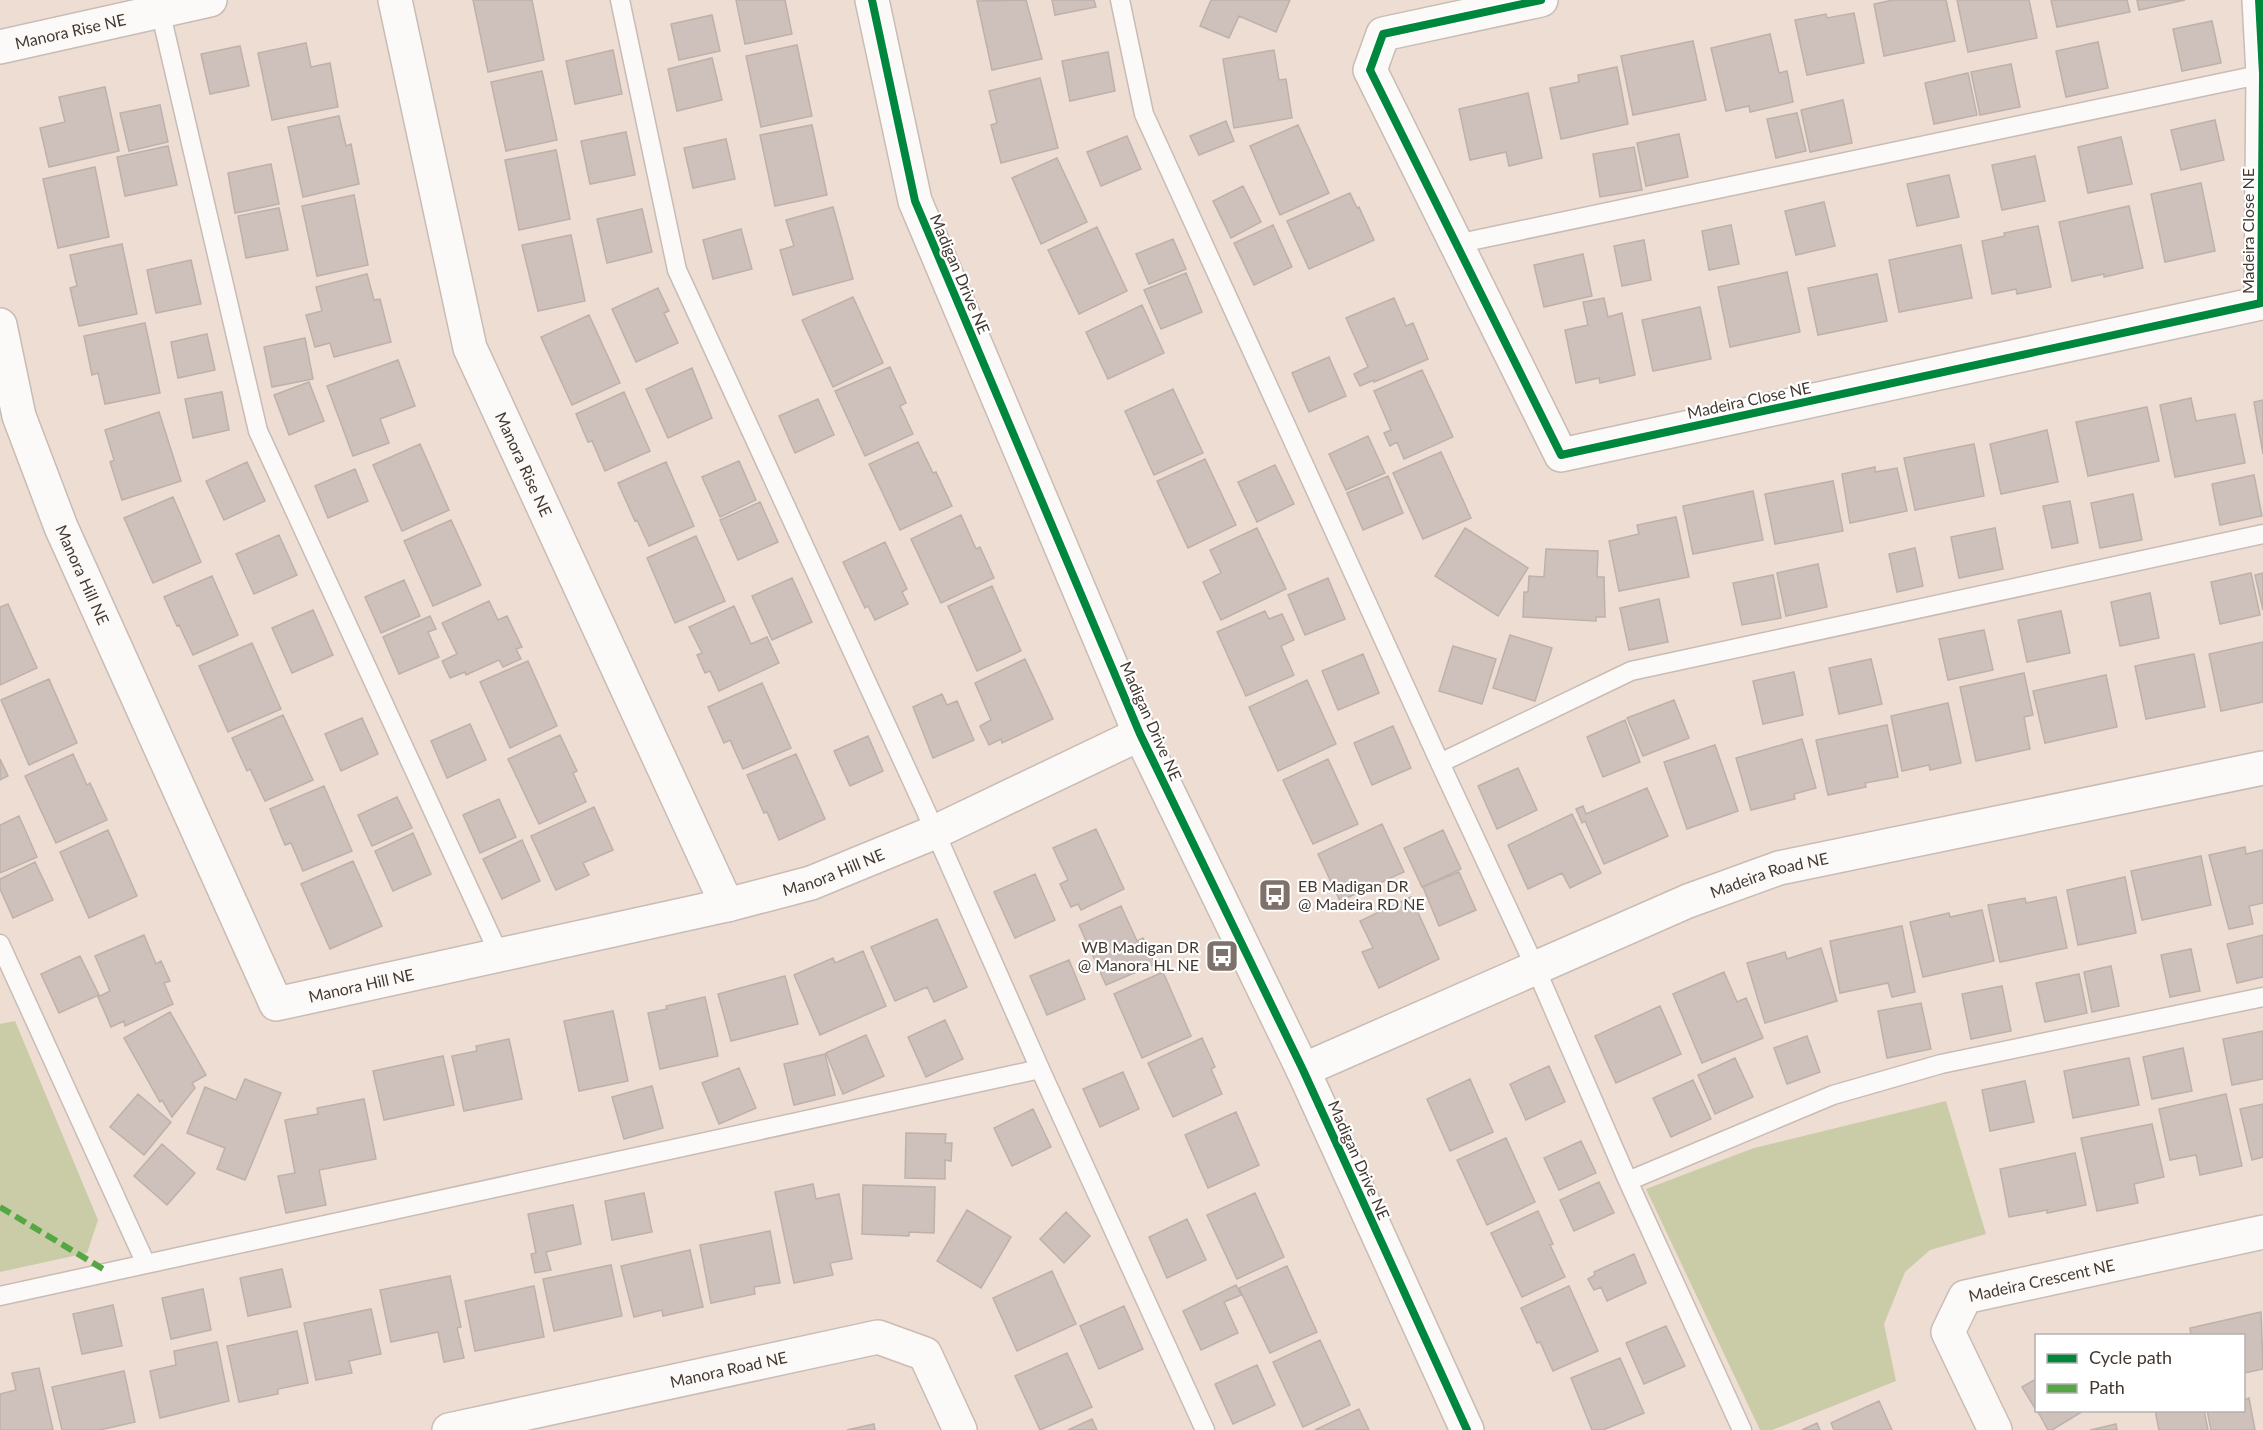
<svg xmlns="http://www.w3.org/2000/svg" width="2263" height="1430" font-family="Lato,sans-serif">
<rect width="100%" height="100%" fill="#edddd3"/>
<path fill="#c9cca6" d="M15,1021L98,1220L87,1253L0,1272V1024Z
M1946,1101L1986,1234L1930,1250L1905,1272L1884,1324L1896,1381L1772,1430H1760L1646,1189L1754,1148Z"/>
<path fill="#cec1bb" stroke="#beb0aa" stroke-width="1.5" d="M473,0H532L544,60L488,72Z
M736,0H785L792,34L745,44Z
M1026,0L1042,59L992,70L977,1Z
M1052,0H1094L1096,7L1055,15Z
M1211,0H1290L1276,32L1239,16L1229,38L1200,26Z
M1893,0H1946L1955,41L1884,56L1874,4Z
M1957,0H2029L2037,38L1968,52Z
M2051,0H2127L2130,12L2057,27Z
M2137,0H2185L2139,10Z
M1854,13L1864,63L1807,75L1795,20L1826,14L1827,18Z
M712,15L720,51L679,60L671,24Z
M2212,21L2221,63L2182,71L2173,29Z
M1770,34L1779,73L1787,71L1793,102L1750,112L1749,106L1726,111L1711,48Z
M1693,41L1706,100L1633,115L1621,56Z
M2098,42L2108,88L2066,97L2056,51Z
M306,43L311,67L330,63L338,107L272,120L258,53Z
M797,45L812,116L761,127L746,56Z
M240,46L249,86L210,94L201,54Z
M613,50L622,94L575,104L566,61Z
M1274,50L1279,80L1286,79L1292,118L1234,128L1223,59Z
M1108,52L1115,91L1070,101L1062,61Z
M712,58L722,100L677,111L668,69Z
M2011,64L2020,107L1980,115L1971,72Z
M1617,67L1628,124L1561,139L1550,88L1579,82L1578,75Z
M542,71L557,140L506,151L491,82Z
M1968,73L1977,115L1934,124L1925,83Z
M1040,78L1058,148L1001,163L991,125L997,123L989,91Z
M105,87L119,151L49,167L40,128L65,122L59,97Z
M1528,93L1542,158L1509,166L1506,152L1470,160L1459,109Z
M1843,100L1852,143L1810,152L1801,110Z
M160,105L168,142L129,151L120,113Z
M1797,113L1806,151L1776,158L1767,119Z
M339,116L346,146L351,144L359,184L303,197L288,127Z
M2215,120L2224,160L2181,170L2171,130Z
M1226,121L1234,141L1199,155L1190,136Z
M812,125L827,195L775,206L760,135Z
M1298,125L1329,193L1280,215L1250,146Z
M626,132L635,175L590,184L581,141Z
M1679,134L1688,177L1646,186L1637,143Z
M1127,136L1141,169L1101,186L1087,152Z
M2121,137L2132,184L2088,193L2078,147Z
M726,139L735,179L693,188L684,148Z
M168,146L177,185L125,196L117,157Z
M1634,147L1642,190L1600,197L1593,154Z
M556,150L570,219L519,230L505,160Z
M2035,156L2045,201L2002,210L1992,165Z
M1057,158L1087,222L1041,244L1012,178Z
M271,164L279,204L235,213L228,173Z
M95,167L109,237L58,248L43,179Z
M1949,175L1959,217L1917,226L1907,184Z
M2201,183L2215,251L2165,262L2151,194Z
M1243,186L1261,222L1231,238L1213,201Z
M1350,193L1357,208L1359,207L1374,240L1309,269L1287,221Z
M354,195L368,265L317,276L302,206Z
M1824,202L1835,246L1796,255L1785,211Z
M2129,206L2143,268L2104,277V274L2072,281L2059,222Z
M833,207L853,279L793,295L780,250L794,246L786,220Z
M279,208L288,250L246,258L238,216Z
M642,209L652,252L607,263L597,219Z
M1273,225L1292,267L1254,285L1234,243Z
M1731,225L1739,264L1709,270L1702,231Z
M2038,226L2051,287L2017,294L2016,289L1992,294L1982,241L2005,236L2004,233Z
M1097,227L1127,291L1079,314L1048,250Z
M741,229L752,269L713,279L703,240Z
M571,235L585,301L538,311L522,245Z
M1173,239L1186,269L1149,284L1136,254Z
M1644,240L1651,280L1622,286L1614,246Z
M122,244L137,314L79,326L70,288L77,286L70,255Z
M1961,245L1972,298L1899,312L1889,260Z
M1583,254L1592,296L1544,307L1534,265Z
M191,260L201,304L156,313L147,270Z
M1787,272L1800,332L1730,347L1718,287Z
M1186,273L1202,312L1161,329L1144,290Z
M367,274L374,300L380,299L391,342L334,357L330,343L315,347L306,315L322,311L316,287Z
M1877,274L1887,321L1818,335L1808,288Z
M658,288L669,311L664,313L678,343L636,362L612,309Z
M853,297L883,363L833,387L802,320Z
M1394,298L1406,326L1413,323L1428,359L1374,382V380L1360,386L1354,374L1368,367L1346,318Z
M1604,298L1608,317L1622,313L1635,375L1600,383L1599,378L1576,383L1565,330L1588,325L1583,302Z
M1142,305L1164,353L1108,379L1086,332Z
M1700,307L1711,359L1653,371L1642,320Z
M589,315L620,383L572,405L541,337Z
M145,323L160,393L105,404L98,373L92,375L84,336Z
M207,334L215,370L178,378L171,342Z
M305,338L313,379L272,387L264,347Z
M1329,357L1346,396L1309,412L1292,373Z
M398,360L415,406L380,419L389,443L353,456L327,386Z
M890,367L906,403L900,406L913,434L865,456L835,391Z
M692,368L712,418L668,438L646,389Z
M1422,370L1453,437L1404,459L1397,442L1390,446L1384,433L1391,430L1374,391Z
M309,382L324,421L289,435L274,395Z
M1173,389L1203,453L1154,475L1125,411Z
M222,392L229,430L193,438L185,399Z
M624,392L650,451L605,471L592,441L588,442L576,414Z
M2191,398L2196,421L2235,414L2245,463L2175,477L2160,405Z
M818,399L834,435L795,453L779,416Z
M2263,400V454L2254,402Z
M2147,407L2159,461L2088,476L2076,422Z
M159,412L181,481L122,500L110,462L114,460L105,430Z
M2047,430L2058,482L2001,494L1990,444Z
M1368,436L1385,473L1346,490L1329,454Z
M918,442L933,473L936,472L952,506L900,530L869,464Z
M420,444L449,510L402,531L373,465Z
M1974,444L1984,496L1915,510L1904,458Z
M1441,452L1471,518L1423,539L1393,473Z
M1205,459L1236,525L1188,548L1157,481Z
M739,461L756,500L720,517L702,477Z
M247,462L265,501L224,520L206,481Z
M666,462L694,526L649,546L637,520L635,521L618,483Z
M1275,465L1294,504L1257,522L1238,482Z
M1875,467V472L1897,468L1907,511L1850,523L1842,474Z
M355,469L368,501L328,518L315,486Z
M2254,475L2262,516L2220,525L2212,484Z
M1388,476L1403,513L1363,530L1347,493Z
M1833,481L1843,531L1775,544L1765,494Z
M1753,491L1763,540L1693,554L1683,506Z
M2133,494L2142,540L2100,548L2091,503Z
M173,497L201,562L153,583L124,518Z
M2070,501L2078,543L2052,548L2043,506Z
M760,502L778,542L738,560L720,520Z
M961,515L976,549L980,547L994,578L941,603L911,539Z
M1676,517L1689,577L1619,591L1609,541L1639,534L1637,525Z
M451,520L481,585L433,606L404,541Z
M1257,528L1286,589L1221,620L1203,582L1221,573L1210,550Z
M1465,528L1528,568L1498,616L1435,576Z
M1995,528L2003,569L1959,578L1951,537Z
M279,535L297,575L254,594L236,554Z
M696,536L725,601L675,623L647,558Z
M885,542L907,589L902,592L908,604L875,620L868,606L865,608L843,562Z
M1915,548L1923,586L1897,592L1889,554Z
M1546,549L1598,551L1597,577H1604L1605,617H1596V621L1523,617L1524,592H1528L1529,576L1544,577Z
M1818,564L1827,607L1786,616L1777,573Z
M2251,573L2260,615L2220,624L2211,582Z
M2263,573V610L2255,575Z
M1773,575L1781,618L1742,625L1733,583Z
M212,576L238,635L193,655L179,625L177,626L164,597Z
M792,578L812,622L772,640L752,596Z
M1328,578L1345,619L1305,635L1288,595Z
M404,580L420,616L381,633L365,597Z
M992,586L1021,651L977,671L948,606Z
M2150,593L2159,638L2120,646L2111,602Z
M1659,599L1668,642L1629,650L1620,608Z
M489,601L498,620L507,616L522,647L516,649L521,659L503,667L499,660L466,675L465,672L450,678L442,661L457,654L442,623Z
M8,604L37,668L0,685V607Z
M734,606L751,644L767,637L779,663L719,691L710,671L705,673L697,655L702,653L689,627Z
M313,610L333,655L292,673L272,628Z
M1265,611L1269,619L1282,614L1294,640L1281,646L1294,675L1246,696L1217,632Z
M2061,611L2070,653L2027,662L2018,620Z
M430,616L436,629L428,632L439,657L399,674L383,637Z
M1984,630L1993,670L1948,680L1939,639Z
M1510,635L1552,648L1535,701L1493,688Z
M2263,642V702L2221,711L2209,654Z
M252,643L281,709L228,732L199,666Z
M1453,646L1496,659L1482,704L1439,691Z
M1363,654L1379,693L1338,710L1322,671Z
M2194,654L2205,707L2146,719L2135,666Z
M1025,659L1053,719L1002,743L1001,739L989,745L980,726L991,720L975,683Z
M1871,659L1882,704L1839,714L1829,668Z
M528,661L557,726L510,748L480,682Z
M1794,672L1803,715L1763,724L1753,681Z
M2024,673L2033,715L2024,717L2030,749L1976,761L1960,687Z
M2106,675L2117,727L2045,743L2033,691Z
M49,679L77,743L29,765L1,700Z
M1307,680L1336,744L1278,771L1249,707Z
M762,683L791,748L743,769L730,740L724,743L708,707Z
M942,694L947,705L957,701L974,740L933,758L913,707Z
M1674,700L1689,738L1643,756L1627,718Z
M1948,703L1961,763L1930,770L1929,765L1902,771L1891,716Z
M283,715L313,780L265,801L250,769L247,771L232,738Z
M362,718L378,754L341,771L325,734Z
M1625,720L1640,762L1603,777L1587,737Z
M470,724L486,760L447,778L431,741Z
M1887,725L1898,777L1865,783L1866,787L1828,795L1816,740Z
M1393,726L1411,768L1372,785L1354,743Z
M560,735L577,771L573,773L586,802L539,824L508,759Z
M868,736L883,771L850,786L834,751Z
M1802,739L1816,788L1794,794L1795,799L1751,810L1736,758Z
M1715,745L1738,811L1687,829L1664,762Z
M73,754L87,785L90,783L107,820L56,843L25,776Z
M796,754L825,819L779,840L767,812L764,813L747,775Z
M0,759L8,776L0,780Z
M1328,759L1358,824L1313,844L1283,780Z
M1518,768L1537,810L1497,829L1478,786Z
M324,786L352,851L303,871L291,843L285,845L270,809Z
M1647,788L1668,836L1604,864L1585,821L1582,823L1576,809L1583,806L1586,814Z
M397,797L412,828L372,846L358,815Z
M499,799L516,837L480,853L463,815Z
M594,807L613,850L583,863L589,875L556,890L531,836Z
M1572,814L1601,873L1570,888L1562,873L1528,889L1508,845Z
M19,816L37,857L0,873V825Z
M1382,824L1404,872L1340,901L1318,854Z
M1096,829L1124,889L1081,910L1078,904L1071,907L1060,884L1068,880L1053,848Z
M108,830L137,896L89,918L60,852Z
M1443,830L1461,869L1422,887L1404,848Z
M413,833L431,874L393,891L375,851Z
M522,840L540,881L502,899L483,859Z
M2245,847L2246,854L2263,850V903L2249,906L2253,924L2229,929L2209,855Z
M2201,856L2211,905L2142,920L2131,871Z
M353,861L382,926L330,949L301,884Z
M35,862L53,900L13,918L0,889V879Z
M1459,872L1476,910L1439,926L1423,887Z
M1035,874L1055,920L1015,938L994,892Z
M2125,877L2136,933L2078,945L2067,890Z
M1411,897L1439,959L1379,988L1362,952L1373,948L1360,921Z
M2056,897L2067,948L2000,962L1988,905L2025,898L2026,903Z
M1121,906L1137,941L1143,938L1155,964L1106,985L1079,925Z
M1982,910L1994,961L1923,977L1910,922L1949,913L1950,917Z
M937,919L967,987L934,1002L927,987L895,1001L871,947Z
M1902,926L1915,992L1892,997L1888,983L1840,993L1830,941Z
M144,935L156,964L161,961L170,981L164,983L173,1004L125,1026L124,1021L111,1027L98,997L110,991L95,956Z
M2263,935V977L2237,983L2227,944Z
M1821,948L1837,1001L1765,1023L1747,963L1785,952L1787,959Z
M2191,949L2200,991L2170,997L2161,955Z
M863,951L886,1006L820,1035L794,975L833,958L835,963Z
M80,956L99,995L59,1013L41,974Z
M1069,960L1085,999L1047,1015L1030,976Z
M2111,966L2119,1006L2092,1012L2084,972Z
M1163,972L1191,1036L1142,1058L1114,994Z
M1724,972L1737,1002L1746,998L1763,1038L1702,1063L1673,994Z
M2079,974L2087,1013L2045,1022L2036,983Z
M785,976L798,1024L731,1041L718,994Z
M2002,986L2011,1031L1971,1039L1962,994Z
M705,997L718,1056L660,1069L648,1013L667,1009L666,1006Z
M1921,1003L1931,1049L1887,1058L1878,1011Z
M1660,1006L1681,1054L1616,1083L1595,1036Z
M613,1011L628,1081L579,1091L564,1021Z
M170,1012L206,1075L192,1083L195,1088L172,1117L162,1100L160,1102L124,1038Z
M945,1020L963,1059L926,1077L908,1037Z
M2263,1031V1079L2232,1085L2223,1039Z
M866,1035L884,1076L843,1094L826,1053Z
M1807,1036L1820,1072L1787,1084L1774,1048Z
M1202,1038L1215,1067L1211,1069L1222,1094L1173,1117L1148,1063Z
M509,1039L522,1099L464,1111L452,1056L477,1051L476,1046Z
M2183,1048L2192,1091L2152,1099L2143,1057Z
M825,1054L835,1095L794,1105L784,1064Z
M443,1056L454,1105L384,1120L373,1071Z
M1735,1058L1753,1097L1715,1114L1698,1075Z
M2129,1058L2139,1105L2073,1118L2064,1071Z
M1549,1066L1565,1102L1526,1120L1510,1084Z
M739,1068L756,1108L719,1124L702,1083Z
M1123,1072L1139,1109L1100,1127L1083,1089Z
M245,1079L281,1093L245,1180L217,1169L225,1148L187,1133L205,1087L236,1100Z
M1470,1079L1493,1132L1450,1151L1427,1099Z
M1693,1080L1711,1119L1671,1137L1653,1098Z
M2025,1081L2034,1122L1990,1131L1982,1090Z
M652,1086L663,1128L624,1139L612,1097Z
M138,1094L171,1122L144,1155L110,1127Z
M2226,1094L2242,1166L2200,1175L2196,1155L2170,1160L2159,1109Z
M364,1099L376,1159L319,1170L326,1205L286,1213L278,1176L295,1173L285,1120L318,1114L317,1108Z
M2263,1104V1157L2252,1160L2240,1109Z
M1033,1109L1051,1147L1012,1166L994,1128Z
M1236,1112L1259,1165L1208,1188L1185,1135Z
M2152,1124L2164,1177L2134,1184L2138,1203L2097,1211L2081,1138Z
M906,1133L946,1134L945,1143H952L951,1161L945,1160V1179L905,1178Z
M1506,1138L1535,1202L1487,1225L1457,1160Z
M1581,1141L1596,1173L1559,1190L1544,1158Z
M162,1144L195,1173L167,1205L134,1176Z
M2075,1153L2086,1205L2047,1213V1210L2009,1217L2000,1169Z
M1599,1182L1614,1213L1574,1231L1560,1200Z
M813,1184L816,1199L839,1194L852,1259L830,1263L833,1275L794,1283L775,1192Z
M863,1185L935,1187L934,1233L909,1232V1236L862,1234Z
M644,1193L652,1232L612,1240L605,1201Z
M1255,1193L1284,1257L1237,1279L1207,1215Z
M573,1205L581,1244L546,1252L551,1270L535,1273L531,1254L536,1253L528,1214Z
M967,1210L1011,1237L981,1288L937,1261Z
M1538,1211L1553,1244L1550,1245L1565,1277L1522,1297L1491,1233Z
M1066,1212L1090,1236L1064,1263L1040,1239Z
M1187,1219L1206,1260L1167,1278L1149,1237Z
M770,1231L780,1283L754,1287L755,1294L711,1303L700,1245Z
M690,1250L703,1307L663,1316L662,1310L634,1317L621,1266Z
M1634,1254L1646,1283L1607,1301L1601,1287L1594,1290L1588,1279L1595,1275L1594,1272Z
M611,1265L622,1316L554,1331L543,1279Z
M1287,1266L1317,1332L1270,1353L1239,1288Z
M282,1269L291,1307L248,1316L240,1278Z
M1052,1271L1076,1324L1017,1351L993,1298Z
M450,1276L461,1327L457,1328L464,1358L444,1362L438,1332L391,1342L380,1290Z
M1236,1285L1241,1295L1224,1302L1238,1333L1201,1350L1183,1311Z
M534,1286L544,1337L475,1351L465,1301Z
M1569,1286L1598,1351L1553,1371L1540,1342L1537,1343L1521,1308Z
M203,1289L211,1330L171,1339L162,1298Z
M113,1305L122,1346L82,1354L73,1314Z
M1124,1306L1143,1349L1099,1369L1080,1326Z
M371,1309L381,1354L349,1361L352,1373L316,1380L304,1323Z
M2261,1312L2263,1369L2244,1373V1336H2191L2190,1328Z
M1666,1326L1685,1366L1644,1384L1626,1343Z
M297,1331L308,1383L278,1389V1394L239,1402L227,1346Z
M1320,1340L1350,1405L1303,1427L1273,1362Z
M217,1342L229,1401L160,1418L150,1371L176,1365L174,1351Z
M1067,1353L1092,1407L1040,1430L1015,1376Z
M1620,1358L1644,1413L1603,1430H1592L1571,1378Z
M1257,1365L1275,1405L1233,1424L1215,1384Z
M39,1368L53,1430H0V1394L16,1390L12,1373Z
M124,1371L135,1422L100,1430H62L52,1387Z
M2036,1379V1410L2022,1387Z
M2249,1398L2255,1430H2211L2207,1410H2244V1400Z
M1879,1401L1892,1430H1834L1831,1423Z
M1359,1409L1369,1430H1315Z
M2037,1410H2085L2052,1430H2048Z
M2155,1410H2204L2208,1430H2159Z
M1092,1419L1097,1430H1068Z
M1817,1423L1820,1430H1802Z
M874,1424L875,1430H847Z
M2116,1424L2117,1430H2090L2095,1429Z"/>
<g fill="none" stroke-linecap="round" stroke-linejoin="round">
<g stroke="#c9bcb4" stroke-width="21">
<path id="lane" d="M1120,0L1144,114L1440,763L1536,969L1628,1181L1742,1430
M160,10L258,431L499,954
M1456,244L2263,74
M1440,763L1631,671L2263,534
M0,944L146,1264L1040,1069L925,809L677,270L620,0
M1040,1069L1205,1430
M1628,1181L1833,1095L1941,1064L2263,997
M0,1296L146,1264"/>
</g>
<g stroke="#c9bcb4" stroke-width="36">
<g id="street">
<path id="s1" d="M395,0L470,348L727,905"/>
<path d="M1541,0L1383,34L1370,70L1561,455L2261,303L2263,74L2259,0"/>
<path id="s2" d="M0,47L210,0"/>
<path id="s3" d="M0,325L19,416L61,527L276,1004L727,905L811,883L935,832L1140,734"/>
<path id="s4" d="M1303,1070L1688,901L1779,868L2263,768"/>
<path id="s5" d="M449,1430L878,1337L925,1354L960,1430"/>
<path id="s6" d="M1995,1430L1948,1332L1965,1297L2263,1232"/>
</g>
</g>
<g stroke="#c9bcb4" stroke-width="36">
<path id="secondary" d="M872,0L915,201L1140,734L1303,1070L1467,1430"/>
</g>
<use href="#lane" stroke="#fcfaf8" stroke-width="18"/>
<use href="#street" stroke="#fcfaf8" stroke-width="33"/>
<use href="#secondary" stroke="#fcfaf8" stroke-width="33"/>
<path stroke="#55a644" stroke-width="6" stroke-dasharray="12 6" stroke-linecap="butt" d="M0,1207L108,1272"/>
<g stroke="#fff" stroke-width="11">
<path id="cycleway" d="M872,0L915,201L1140,734L1303,1070L1467,1430
M1541,0L1383,34L1370,70L1561,455L2261,303L2263,74L2259,0"/>
</g>
<use href="#cycleway" stroke="#00873e" stroke-width="8"/>
</g>
<defs>
<g id="bus-square" transform="scale(1.725)"><rect x="-9" y="-9" width="18" height="18" rx="4" fill="#7f726a" stroke="#fff"/><path d="M-5-6H5V4H4V6H2V4H-2V6H-4V4H-5ZM-3.5-4V0h7V-4ZM-3.5 1.2v1.5H-2V1.2ZM2 1.2v1.5H3.5V1.2Z" fill="#fff"/></g>
</defs>
<g fill-rule="evenodd">
<use href="#bus-square" x="1275" y="895"/>
<use href="#bus-square" x="1222" y="956"/>
</g>
<g text-anchor="middle" stroke-width="4.5" stroke-linejoin="round" paint-order="stroke">
<g font-size="16" fill="#443931" stroke="#fff">
<text dy="6" stroke="none"><textPath href="#s2" startOffset="72">Manora Rise NE</textPath></text>
<text transform="translate(2248 231) rotate(-90)" y="6">Madeira Close NE</text>
<text transform="translate(960 274) rotate(67)" y="6">Madigan Drive NE</text>
<text transform="translate(1749 400) rotate(-12)" y="6">Madeira Close NE</text>
<text dy="6" stroke="none"><textPath href="#s1" startOffset="484">Manora Rise NE</textPath></text>
<text dy="6" stroke="none"><textPath href="#s3" startOffset="264">Manora Hill NE</textPath></text>
<text transform="translate(1151 721) rotate(66)" y="6">Madigan Drive NE</text>
<text dy="6" stroke="none"><textPath href="#s3" startOffset="1308">Manora Hill NE</textPath></text>
<text dy="6" stroke="none"><textPath href="#s4" startOffset="506">Madeira Road NE</textPath></text>
<text dy="6" stroke="none"><textPath href="#s3" startOffset="822">Manora Hill NE</textPath></text>
<text transform="translate(1359 1160) rotate(66)" y="6">Madigan Drive NE</text>
<text dy="6" stroke="none"><textPath href="#s6" startOffset="226">Madeira Crescent NE</textPath></text>
<text dy="6" stroke="none"><textPath href="#s5" startOffset="286">Manora Road NE</textPath></text>
</g>
<g font-size="16" fill="#443931" stroke="#fff" text-anchor="start">
<text x="1298" y="892">EB Madigan DR<tspan x="1298" dy="18">@ Madeira RD NE</tspan></text>
<text x="1199" y="953" text-anchor="end">WB Madigan DR<tspan x="1199" dy="18">@ Manora HL NE</tspan></text>
</g>
</g>
<rect x="2035" y="1334" width="210" height="78" fill="#ffffff" stroke="#b4b0ad" stroke-width="1.5"/>
<rect x="2047" y="1354" width="30" height="9" fill="#00873e" stroke="#b4b0ad" stroke-width="1.5"/>
<text x="2089" y="1364" font-size="18" fill="#443931">Cycle path</text>
<rect x="2047" y="1384" width="30" height="9" fill="#55a644" stroke="#b4b0ad" stroke-width="1.5"/>
<text x="2089" y="1394" font-size="18" fill="#443931">Path</text>
</svg>
